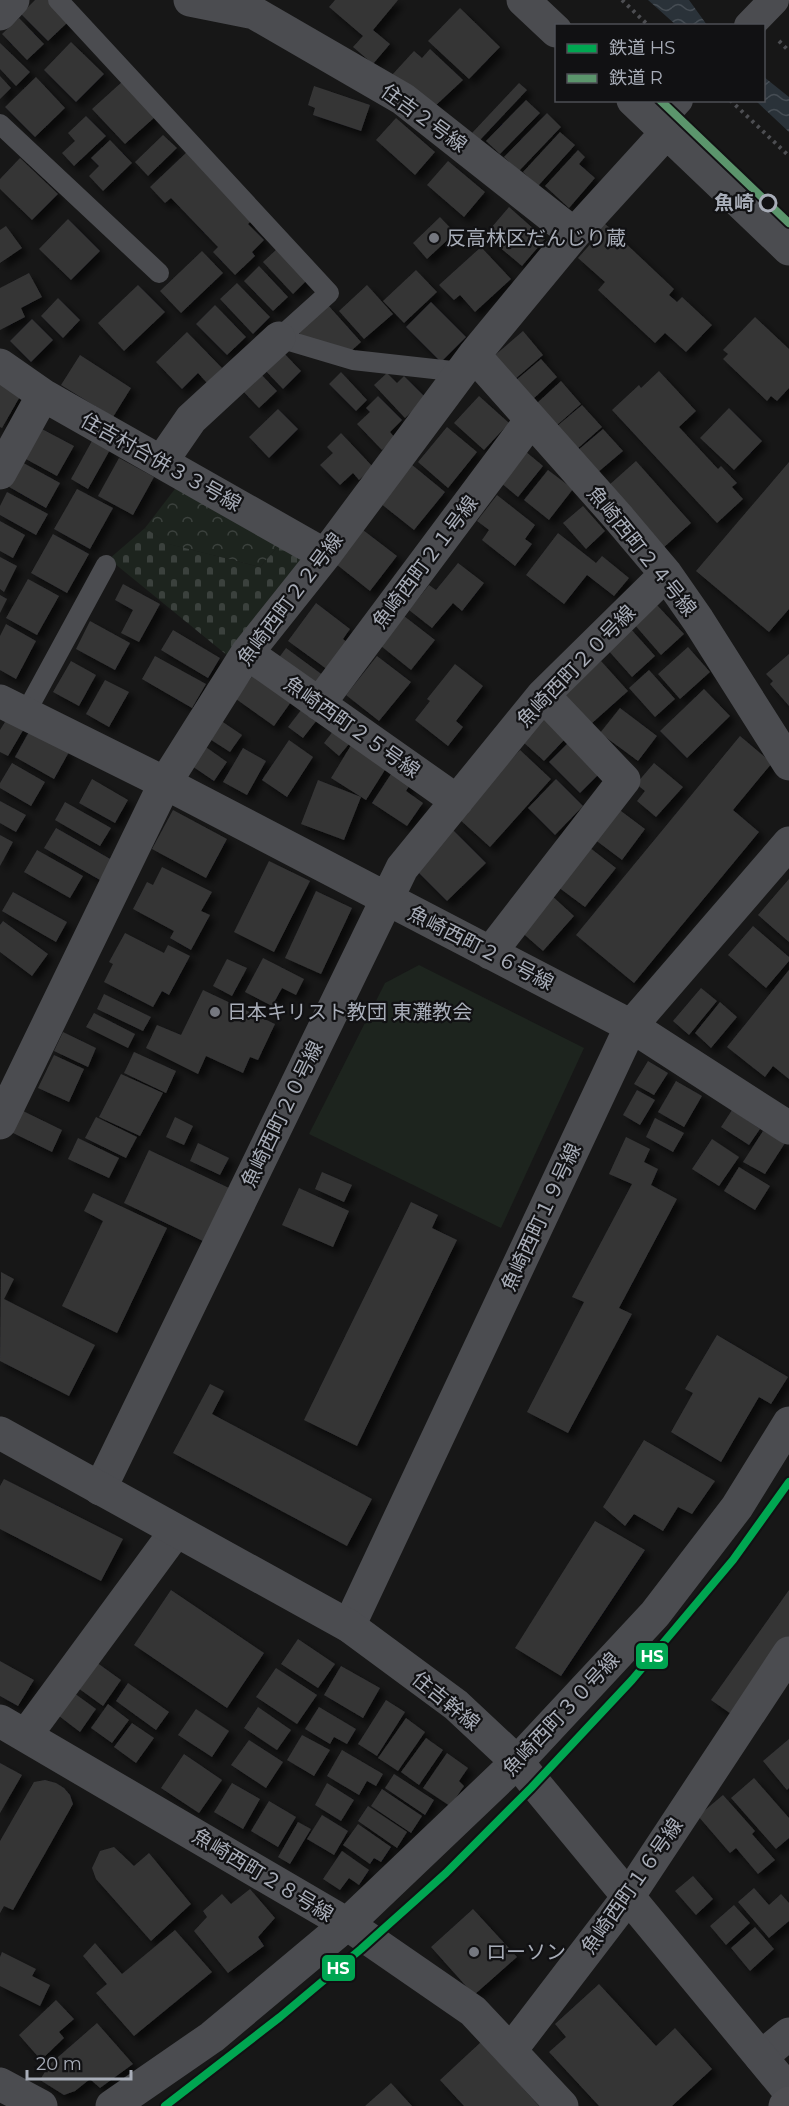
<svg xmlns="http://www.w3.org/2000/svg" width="789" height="2106" font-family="Montserrat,'Noto Sans JP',sans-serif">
<defs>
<pattern id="forest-crowns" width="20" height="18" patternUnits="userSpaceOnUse" patternTransform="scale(1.5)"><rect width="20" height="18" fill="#1d241e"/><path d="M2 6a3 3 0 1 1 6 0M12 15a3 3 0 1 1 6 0" fill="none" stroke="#3b413d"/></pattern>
<pattern id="cemetery-stones" width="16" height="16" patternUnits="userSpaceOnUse" patternTransform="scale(1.5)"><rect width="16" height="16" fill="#1d241e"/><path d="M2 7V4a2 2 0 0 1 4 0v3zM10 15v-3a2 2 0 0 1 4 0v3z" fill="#3b413d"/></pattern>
<pattern id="water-waves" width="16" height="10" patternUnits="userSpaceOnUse" patternTransform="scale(1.5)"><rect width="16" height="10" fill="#2a3239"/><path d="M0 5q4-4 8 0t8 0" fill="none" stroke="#464d54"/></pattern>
<filter id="shadow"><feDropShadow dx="5.5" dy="5.5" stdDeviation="3" flood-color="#0009"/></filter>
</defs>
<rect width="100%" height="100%" fill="#171717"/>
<path fill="url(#forest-crowns)" d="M178,485L282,542L260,567L168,544L145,528Z"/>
<path fill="url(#cemetery-stones)" d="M145,528L169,544L260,567L282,542L307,555L228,656L109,559Z"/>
<path fill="#1d241e" d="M419,965L584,1048L501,1228L309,1134L385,983Z"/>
<path fill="url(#water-waves)" d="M648,0H689L707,25H676Z
M764,77L789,97V132L756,101L764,100Z"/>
<path fill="#353536" filter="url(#shadow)" d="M35,0H49L69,21L48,41L21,14Z
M335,0H398L373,30L390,44L373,64L353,47L363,36L329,7Z
M460,8L500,47L469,79L428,41Z
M19,18L44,44L27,60L2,34Z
M71,42L104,74L76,102L44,70Z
M0,43L30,72L16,86L0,69Z
M430,49L463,80L434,107L392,75L414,51L422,58Z
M0,76L11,88L0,99Z
M36,77L65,108L35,137L5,107Z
M123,81L156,116L125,144L92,109Z
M519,83L527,90L480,140L472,133Z
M314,86L370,105L361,131L313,115L315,108L308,105Z
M526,100L540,113L500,154L486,141Z
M547,113L561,127L519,171L504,157Z
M86,116L106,136L74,166L62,153L75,141L68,133Z
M396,118L435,152L415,175L376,140Z
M560,132L575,145L538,186L523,172Z
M163,135L177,148L148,176L135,162Z
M110,140L132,163L103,191L89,176L99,166L91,158Z
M578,150L585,157L579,164L595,178L569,208L545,186Z
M188,151L253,219L248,224L264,240L252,252L255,256L235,275L213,252L218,247L171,198L165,203L150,187Z
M20,158L58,194L32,220L0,189V179Z
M448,161L485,192L464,217L427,185Z
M509,207L545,239L522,266L485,235Z
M440,217L455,233L427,259L413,243Z
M68,219L100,251L71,280L39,249Z
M602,221L674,289L669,295L677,302L682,297L712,325L686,352L665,333L655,343L598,290L605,282L578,258L594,240L589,235Z
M6,226L22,248L0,263V230Z
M481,247L511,279L475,312L460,295L454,300L439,285Z
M278,248L308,279L293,294L263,262Z
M202,251L223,273L181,313L160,291Z
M259,266L288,297L273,311L244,281Z
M416,270L437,292L404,323L383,301Z
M29,273L42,297L21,308L25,317L0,330V288Z
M237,283L270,317L253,334L220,299Z
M138,285L165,312L124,351L98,323Z
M367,285L393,314L364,339L339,311Z
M58,298L80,320L63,338L41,316Z
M431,302L466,337L441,362L406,327Z
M327,304L361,342L351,351L309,342L297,331Z
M215,305L246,337L227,355L196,324Z
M755,317L789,349V388L777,401L771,396L767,401L723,359L728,354L723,350Z
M32,319L53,340L31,362L10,341Z
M523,331L543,355L514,380L494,356Z
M187,332L222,368L207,383L198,373L182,389L156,362Z
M280,349L301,371L283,389L262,367Z
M80,355L131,388L113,417L61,385Z
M541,359L557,377L532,400L515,381Z
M258,371L277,391L259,408L240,388Z
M659,371L696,411L679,427L718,469L721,466L737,483L732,487L743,499L717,523L612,410L639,385L641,388Z
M341,372L367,400L356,411L329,384Z
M387,373L397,383L404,376L426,398L405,418L374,385Z
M0,380L22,393L2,428L0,427Z
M561,381L581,404L556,426L536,404Z
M378,396L402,420L390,432L395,438L382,450L357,424L370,412L366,408Z
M479,396L509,423L484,450L454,423Z
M582,405L602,427L576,450L556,427Z
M729,408L762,441L734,470L700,438Z
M278,409L298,429L269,458L249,437Z
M447,427L477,452L448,488L418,462Z
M40,428L74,446L57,476L24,458Z
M603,429L623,451L597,473L577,451Z
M341,433L373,467L359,480L353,473L340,485L320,465L333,453L327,447Z
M93,439L111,448L88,489L71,479Z
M525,451L543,466L518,497L500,482Z
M119,458L154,477L133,515L98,496Z
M18,460L60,483L46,508L4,484Z
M636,461L691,523L663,548L608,486Z
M789,462V609L769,632L696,571Z
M411,464L445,492L414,530L380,503Z
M548,470L573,489L549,520L524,500Z
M77,489L113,508L90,549L54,529Z
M7,492L48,514L36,535L0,515V506Z
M497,495L535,525L525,539L532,544L515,566L482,540L489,530L477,521Z
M583,506L605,531L586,549L563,523Z
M0,521L25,535L13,558L0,551Z
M363,530L397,556L370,591L336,564Z
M558,533L596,563L602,556L629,578L614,596L587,575L564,604L526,575Z
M53,534L89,554L67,593L31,573Z
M0,557L17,566L4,592L0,589Z
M458,563L484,583L462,611L453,603L432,628L409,610L429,585L436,590Z
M28,579L59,596L37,635L6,618Z
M123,584L160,604L139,642L121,633L133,610L115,600Z
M0,595L7,599L0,613Z
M316,603L350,629L343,639L348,643L328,670L288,641Z
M656,604L684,634L661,655L634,624Z
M404,616L435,640L411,670L381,646Z
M90,621L130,643L115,670L76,649Z
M6,624L36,641L16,679L0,670V636Z
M630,628L655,656L632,677L607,649Z
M173,630L220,658L208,678L161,650Z
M688,647L710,672L680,699L658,674Z
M286,648L324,676L316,686L278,659Z
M789,654V706L770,684L773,681L766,674Z
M155,656L206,684L192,708L142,679Z
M377,656L411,682L379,721L346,695Z
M71,661L96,675L79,706L53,692Z
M601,661L628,691L591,724L563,693Z
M455,664L483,686L456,721L463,727L448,746L415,720L430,701L427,699Z
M649,670L675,699L655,717L629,688Z
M255,672L293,699L274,726L236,699Z
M105,680L129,692L109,727L86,714Z
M704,689L730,716L687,758L660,731Z
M305,705L320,716L303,738L288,727Z
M620,708L657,736L638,761L600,733Z
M8,717L25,727L8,756L0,752V730Z
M217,718L242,735L230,752L205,736Z
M545,718L566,738L544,761L522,741Z
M337,726L353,739L339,756L324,743Z
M30,730L69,752L54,779L15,757Z
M740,736L772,763L733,810L759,832L634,983L576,935Z
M289,740L313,757L287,797L262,780Z
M571,740L602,771L580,793L549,762Z
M353,742L388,765L366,800L331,778Z
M203,745L227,762L214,781L189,764Z
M243,748L266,761L247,795L223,782Z
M520,750L551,779L490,847L458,818Z
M12,763L45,782L31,806L0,788V783Z
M654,763L683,787L656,817L637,801L645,791L636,784Z
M395,768L413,780L406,791L423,803L407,826L372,803Z
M92,779L128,800L115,823L79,803Z
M556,779L583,806L555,835L528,808Z
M318,780L361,797L344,840L301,824Z
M0,801L26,815L16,832L0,823Z
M65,802L111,828L100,846L55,820Z
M617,808L645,829L622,860L594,839Z
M173,810L227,839L206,878L152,849Z
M56,828L112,860L100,880L44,848Z
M453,830L486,863L447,901L414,868Z
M0,835L13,842L0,866Z
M585,844L616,868L585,907L554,884Z
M37,850L83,876L70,898L24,872Z
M269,861L310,881L274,952L234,932Z
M162,867L212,892L201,911L210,915L191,950L170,938L174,931L133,909L147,882L153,885Z
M789,879V942L758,915Z
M316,891L352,908L321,974L285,958Z
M13,892L67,922L56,942L2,911Z
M550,894L574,916L543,951L518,929Z
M3,921L48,954L32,976L0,952V925Z
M753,926L789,957V961L766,988L728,955Z
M125,933L164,953L168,945L190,956L169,995L162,991L153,1007L104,982L113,964L109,962Z
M263,958L304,979L296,995L282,988L272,1006L245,992Z
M227,959L247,968L232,996L213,986Z
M789,970V1079L773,1066L765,1077L727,1047Z
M701,988L717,1001L689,1035L673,1021Z
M203,990L275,1024L258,1060L250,1057L243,1073L206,1056L198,1074L146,1048L157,1025L181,1035Z
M104,994L151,1017L143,1031L97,1009Z
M720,1002L737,1017L711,1048L695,1033Z
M94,1013L135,1034L128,1048L86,1027Z
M63,1032L96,1048L88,1067L54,1051Z
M134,1052L176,1071L166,1093L124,1073Z
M54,1055L84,1069L69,1102L38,1088Z
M648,1061L668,1073L654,1095L634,1084Z
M121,1074L163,1093L140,1136L99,1117Z
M676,1081L702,1096L684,1127L658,1112Z
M637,1090L655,1100L640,1125L623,1115Z
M21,1110L62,1130L52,1152L11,1132Z
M732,1110L760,1129L749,1145L721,1127Z
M96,1117L137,1137L126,1158L85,1138Z
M175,1117L193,1126L184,1145L166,1137Z
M655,1118L684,1133L673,1152L646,1137Z
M763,1131L785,1143L765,1174L743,1162Z
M626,1137L650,1149L644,1162L658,1169L651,1185L677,1199L619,1308L632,1314L568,1433L527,1412L584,1302L572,1297L632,1184L609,1174Z
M78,1138L119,1158L109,1178L68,1159Z
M712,1139L739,1157L719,1186L692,1169Z
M198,1143L229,1158L220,1175L190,1161Z
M149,1150L229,1188L203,1241L124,1203Z
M739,1167L770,1186L755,1210L724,1191Z
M322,1172L352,1185L344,1202L315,1189Z
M299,1188L349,1211L333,1247L282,1225Z
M93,1193L167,1228L117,1333L62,1306L103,1221L84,1211Z
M411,1202L438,1215L432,1228L457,1240L357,1446L304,1420Z
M1,1272L14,1279L4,1299L95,1345L69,1396L0,1361Z
M717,1335L788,1377L771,1404L759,1397L721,1462L671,1432L693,1393L685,1389Z
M210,1384L224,1391L212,1414L372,1499L347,1546L173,1453Z
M644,1440L715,1481L692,1514L678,1507L663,1531L634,1514L625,1526L603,1507Z
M4,1479L123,1539L101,1581L0,1529V1486Z
M595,1521L645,1550L561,1676L515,1648Z
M171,1590L264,1653L227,1708L134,1645Z
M789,1590V1639L734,1716L711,1700Z
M298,1639L335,1664L318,1688L281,1664Z
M0,1661L34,1680L18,1706L0,1696Z
M96,1662L121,1680L103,1706L78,1688Z
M341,1666L380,1688L363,1718L324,1695Z
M276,1668L317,1695L297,1724L256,1697Z
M128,1683L169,1712L156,1730L116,1701Z
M74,1693L96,1709L80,1732L59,1716Z
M386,1700L405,1712L377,1756L358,1744Z
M108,1704L129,1720L112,1743L91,1728Z
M258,1707L291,1730L277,1750L244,1728Z
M319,1707L356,1729L347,1744L334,1737L330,1744L305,1729Z
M196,1709L229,1731L212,1757L178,1735Z
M406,1718L425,1732L398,1771L378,1758Z
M132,1723L154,1738L136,1763L114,1747Z
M302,1735L330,1750L314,1776L287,1760Z
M426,1738L443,1750L419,1785L401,1772Z
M789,1739V1788L787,1790L763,1761Z
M249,1740L283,1762L266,1788L231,1765Z
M342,1750L383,1774L376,1786L367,1781L359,1795L327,1776Z
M447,1753L468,1768L459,1781L464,1786L450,1806L423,1788Z
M184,1754L222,1780L199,1813L161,1788Z
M0,1763L22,1775L0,1813Z
M394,1774L434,1800L425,1815L385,1788Z
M754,1778L789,1818V1838L776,1849L731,1798Z
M45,1780L56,1783L64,1788L70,1795L73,1804L13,1910L4,1906L0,1913V1841L34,1782Z
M232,1783L260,1799L243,1829L214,1812Z
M327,1783L354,1800L341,1821L315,1805Z
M382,1789L422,1816L411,1833L371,1806Z
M723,1795L755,1831L752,1834L775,1860L758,1874L736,1848L730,1853L698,1816Z
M269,1801L296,1817L278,1847L251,1831Z
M368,1806L407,1832L397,1848L358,1821Z
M322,1815L348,1831L334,1855L307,1839Z
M298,1822L311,1829L290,1864L278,1857Z
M358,1824L391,1847L381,1862L374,1858L370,1864L343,1845Z
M114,1847L134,1866L149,1853L191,1904L151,1941L96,1879L92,1868L100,1851Z
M342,1851L369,1870L359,1885L349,1878L340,1890L323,1879Z
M693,1876L713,1899L696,1915L675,1891Z
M754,1888L769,1905L781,1894L789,1903V1921L769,1938L738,1902Z
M250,1889L275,1918L258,1937L264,1946L228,1973L194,1931L207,1917L203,1911L222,1894L231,1904Z
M734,1905L750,1923L726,1945L710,1926Z
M473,1909L517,1957L474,1995L431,1947Z
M755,1927L774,1949L750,1971L731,1948Z
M175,1930L212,1972L134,2036L96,1993L107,1984L83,1956L95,1943L122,1974Z
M2,1952L36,1969L32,1976L50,1985L40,2006L0,1986V1957Z
M599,1984L656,2046L675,2028L712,2069L672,2106H599L549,2052L566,2037L555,2024Z
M56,2000L74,2019L59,2032L64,2038L41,2060L19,2035Z
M97,2023L133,2064L100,2088L90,2079L75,2091L64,2095L40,2080L49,2065Z
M481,2042L539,2106H464L440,2080Z
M391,2083L412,2106H365Z"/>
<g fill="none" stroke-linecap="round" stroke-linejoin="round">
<path stroke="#4d4e52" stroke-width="4" stroke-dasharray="3 4.5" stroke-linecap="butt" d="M622,0L649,26
M779,41L789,51
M730,100L789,156"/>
<path stroke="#4b4c50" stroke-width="20" d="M58,0L329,293L279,338
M0,124L159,273
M279,338L353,360L461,372
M25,714L106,565"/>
<path stroke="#4b4c50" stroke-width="30" d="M657,123L678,100"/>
<path stroke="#4b4c50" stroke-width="33" d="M190,0L250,12
M232,0L403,99L574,234
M523,0L556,31
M0,14L13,0
M633,100L789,249
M474,355L618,517L666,574L698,620L789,764
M0,365L43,395L325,555
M162,461L191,419L279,338
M0,473L43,395
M247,653L457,801
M0,701L165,783L631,1026L789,1128
M319,704L531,420
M490,953L624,780L543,695
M0,1123L165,783L247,653L325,555L474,355L574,234L667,132
M100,1489L402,868L543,695L666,574
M349,1626L631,1026L789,843
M0,1721L347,1924L473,2011L562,2106
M26,1735L176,1531
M511,2050L628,1897L789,1653
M761,2057L789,2034
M0,2084L41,2106
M112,2106L212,2037L347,1924L517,1762L655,1614L737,1507L789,1423"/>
<path stroke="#4b4c50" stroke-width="33" d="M0,1433L349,1626L456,1705L517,1762L789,2091"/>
<path stroke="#4e4e52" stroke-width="33" d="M785,2106L789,2103"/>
<path stroke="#4b4c50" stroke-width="30" d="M749,26L774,0"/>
<g stroke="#111113" stroke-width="12">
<path id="rail-1" d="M165,2106L280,2017L361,1949L446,1873L531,1788L632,1680L733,1560L789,1482"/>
</g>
<g stroke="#111113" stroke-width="12">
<path id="rail-2" d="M660,100L789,223"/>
</g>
<use href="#rail-1" stroke="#00a651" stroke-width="8"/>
<use href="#rail-2" stroke="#5b956c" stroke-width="8"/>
</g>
<circle fill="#111113" stroke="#a8adb8" stroke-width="3" cx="768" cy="203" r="8"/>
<g fill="#757880" stroke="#111113" stroke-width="2">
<circle cx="434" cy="238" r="6"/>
<circle cx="215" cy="1012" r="6"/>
<circle cx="474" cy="1952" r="6"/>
</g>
<g text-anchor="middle" stroke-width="4.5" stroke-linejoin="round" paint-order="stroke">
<g font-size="20" fill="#a8adb8" stroke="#111113">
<text transform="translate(424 118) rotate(36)" y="7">住吉２号線</text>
<text transform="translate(161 462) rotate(29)" y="7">住吉村合併３３号線</text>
<text transform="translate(642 551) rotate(51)" y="7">魚崎西町２４号線</text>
<text transform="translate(425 562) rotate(-53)" y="7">魚崎西町２１号線</text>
<text transform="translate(290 599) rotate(-53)" y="7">魚崎西町２２号線</text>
<text transform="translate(576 666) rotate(-46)" y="7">魚崎西町２０号線</text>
<text transform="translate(352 727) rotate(35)" y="7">魚崎西町２５号線</text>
<text transform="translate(481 948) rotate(27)" y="7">魚崎西町２６号線</text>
<text transform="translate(282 1114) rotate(-64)" y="7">魚崎西町２０号線</text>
<text transform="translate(541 1217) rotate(-65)" y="7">魚崎西町１９号線</text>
<text transform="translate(446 1701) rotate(39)" y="7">住吉幹線</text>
<text transform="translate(561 1714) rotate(-47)" y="7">魚崎西町３０号線</text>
<text transform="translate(263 1875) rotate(31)" y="7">魚崎西町２８号線</text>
<text transform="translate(632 1886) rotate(-55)" y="7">魚崎西町１６号線</text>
</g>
<g font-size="20" font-weight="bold" fill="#a8adb8" stroke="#111113" text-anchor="end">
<text x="754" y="210">魚崎</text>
</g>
<g font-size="20" fill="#a8adb8" stroke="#111113" text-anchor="start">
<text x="446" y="245">反高林区だんじり蔵</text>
<text x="227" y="1019">日本キリスト教団 東灘教会</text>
<text x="486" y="1959">ローソン</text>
</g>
</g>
<g stroke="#111113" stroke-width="2">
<rect x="635" y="1642" width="34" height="28" rx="6" fill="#00a651"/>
<rect x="321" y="1954" width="35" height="28" rx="6" fill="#00a651"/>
</g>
<g font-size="16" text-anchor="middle" font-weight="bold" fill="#fff">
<text x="652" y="1662">HS</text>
<text x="338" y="1974">HS</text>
</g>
<rect x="555" y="24" width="210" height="78" fill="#111113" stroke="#4d4f55" stroke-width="1.5"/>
<rect x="567" y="44" width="30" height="9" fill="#00a651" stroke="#4d4f55" stroke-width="1.5"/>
<text x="609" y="54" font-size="18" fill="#a8adb8">鉄道 HS</text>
<rect x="567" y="74" width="30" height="9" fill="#5b956c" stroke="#4d4f55" stroke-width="1.5"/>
<text x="609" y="84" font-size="18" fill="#a8adb8">鉄道 R</text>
<path d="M27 2070v9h104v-9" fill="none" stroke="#a8adb8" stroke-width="3"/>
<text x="36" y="2070" font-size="18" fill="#a8adb8" stroke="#111113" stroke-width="4.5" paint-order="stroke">20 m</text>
</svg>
